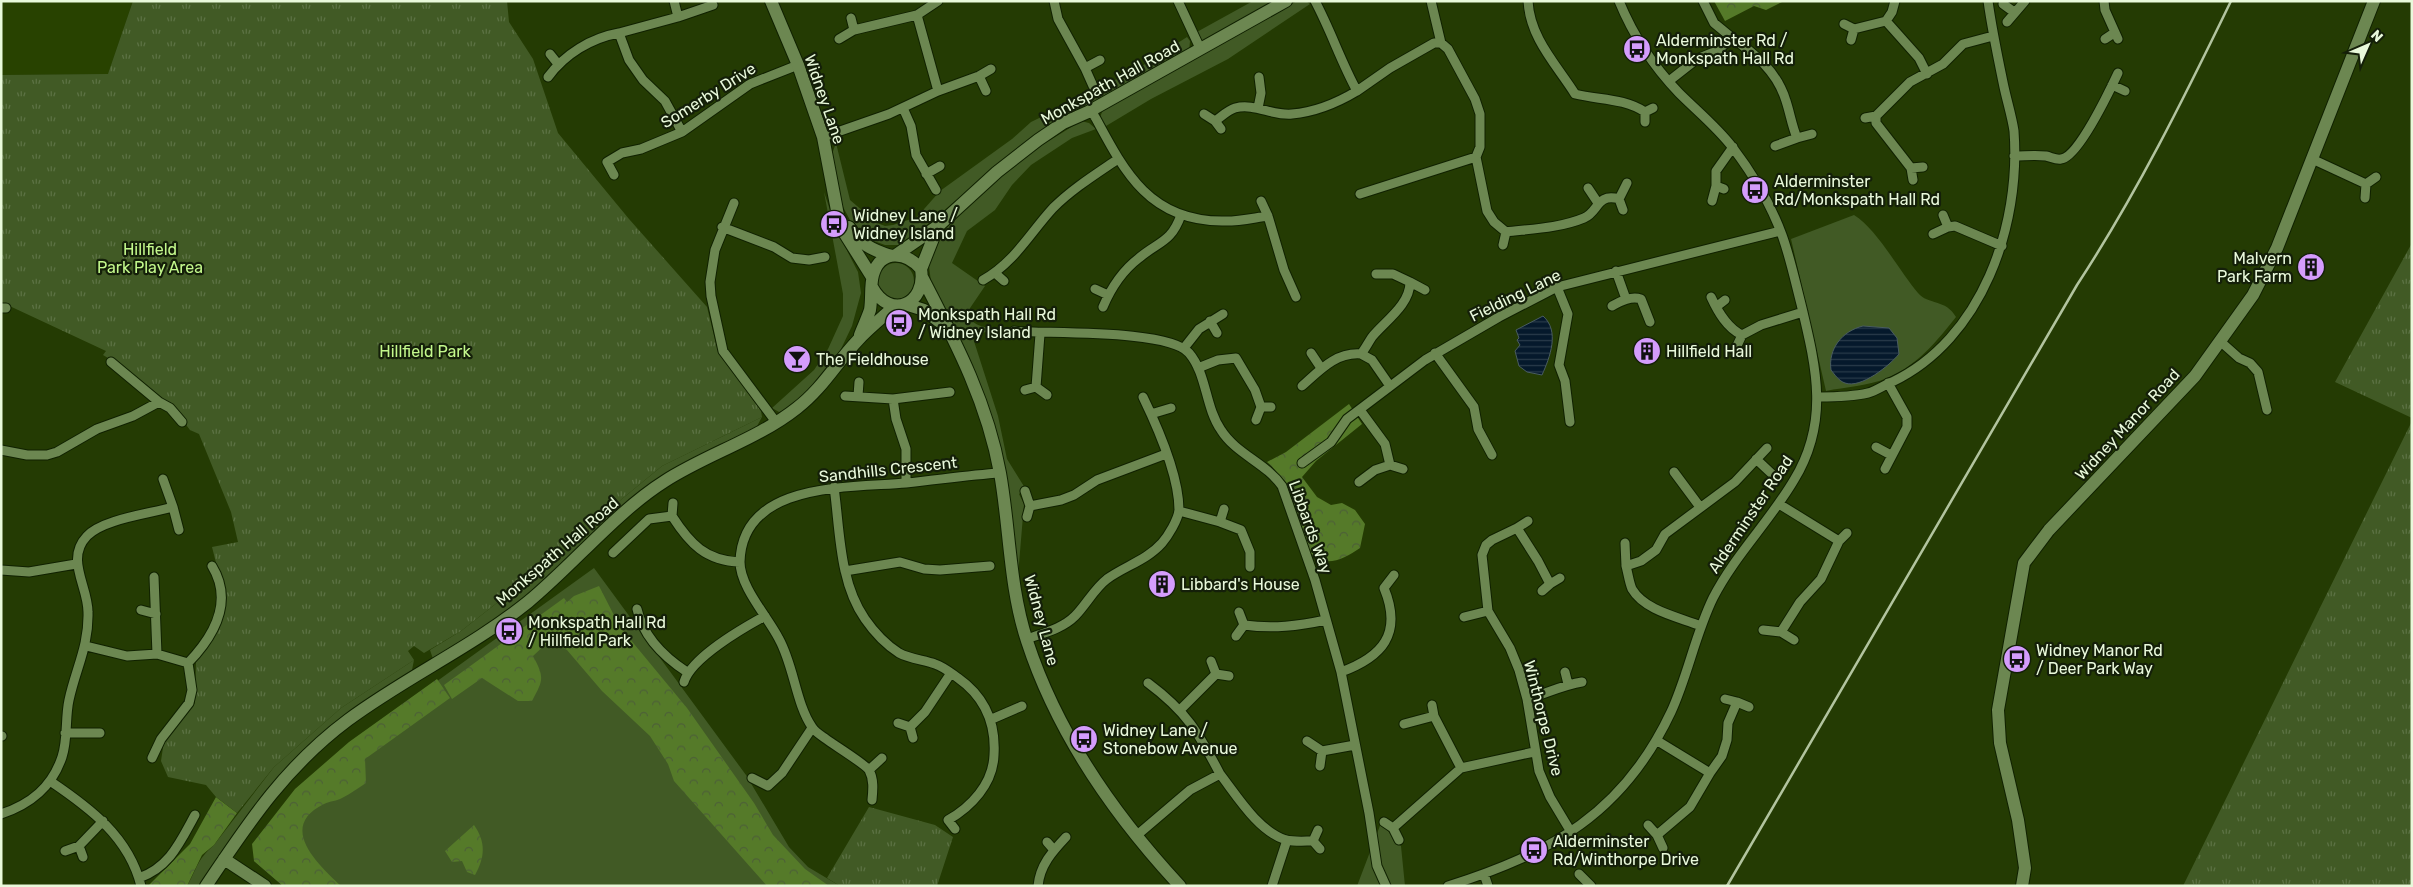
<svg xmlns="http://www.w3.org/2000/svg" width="2413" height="887" font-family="Rubik,sans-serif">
<defs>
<pattern id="forest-crowns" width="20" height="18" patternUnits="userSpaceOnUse" patternTransform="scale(1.25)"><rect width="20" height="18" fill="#557a29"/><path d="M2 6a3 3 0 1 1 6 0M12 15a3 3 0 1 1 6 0" fill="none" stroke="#4d6037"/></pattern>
<pattern id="park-tufts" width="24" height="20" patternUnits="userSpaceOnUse" patternTransform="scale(1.25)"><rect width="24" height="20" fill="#415a25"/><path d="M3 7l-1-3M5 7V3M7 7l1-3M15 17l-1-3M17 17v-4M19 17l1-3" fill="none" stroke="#5c7244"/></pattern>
<pattern id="water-rules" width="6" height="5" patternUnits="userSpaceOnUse" patternTransform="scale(1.25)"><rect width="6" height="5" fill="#05192c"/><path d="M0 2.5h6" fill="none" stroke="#293b4a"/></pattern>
</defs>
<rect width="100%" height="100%" fill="#243b03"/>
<path fill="#284200" d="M1,1H133L108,74L1,75Z"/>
<path fill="#415a25" d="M1253,1H1278L1204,42L1200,40L1195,33Z
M1297,1H1306L1310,4L1228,59L1151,99L1106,126L1100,117L1103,110Z
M1187,37L1190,41L1189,52L999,165L924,227L898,245H885L871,240L852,224L841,203L832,154L836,143L850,200L877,223L885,226L893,225L917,217L940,191L1012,139L1031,122L1078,99L1093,86L1125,77Z
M1081,121L1089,123L1096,129L1072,138L1031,165L1012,185L995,210L967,231L952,263L985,286L966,314C976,331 995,328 1013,328L1012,335L986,332L972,335L998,416L1007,459L1025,488L1019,494L1024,504L1018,576L1002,471L931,282L929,266L936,240L969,203L1023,157Z
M824,192L837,231L858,272L861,293L852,326L841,349L827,369L807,394L786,410L779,412L772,408L814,370L828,349L843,316V294Z
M1854,215C1877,229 1900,272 1918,293C1928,305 1946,299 1956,317C1937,341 1917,366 1887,378C1869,386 1845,387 1826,391L1791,239Z
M878 281a18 18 0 1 1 36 0a18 18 0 1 1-36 0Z
M762,417L756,428L704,455L525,599L470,639L433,659L430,650L461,631L571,545L617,503L662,466Z
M594,568L746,775L789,847L808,867L840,886H283L254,861L350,744Z
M414,660L412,670L346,716L313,743L203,886H187C198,867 196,861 214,845L274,767L341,708Z
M1381,823L1401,846L1405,886H1357Z"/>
<path fill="url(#forest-crowns)" d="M1714,1H1784L1766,10L1754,6L1725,21Z
M1349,404L1362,424L1316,461L1302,477L1317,497L1331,505L1342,503L1355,510L1365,524L1360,548C1344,559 1325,569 1310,553C1300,523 1292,483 1267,462L1286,452Z
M599,586L620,627L687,708L754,803L773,835L805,869L829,886H767L674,781L668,764L650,736L602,691L567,650L549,641L533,656C545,678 543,680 532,701H518L482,678L452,699L444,685L564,598L567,602L574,596Z
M437,679L450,698L365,759L366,783C358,788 350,794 342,798C337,801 330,801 324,804C277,827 318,864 341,886H283L254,861L252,844L295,789L349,742Z
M216,797L237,813L214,845L202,855L187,886H148L190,844Z
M474,825C486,842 485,857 475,875L467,872L462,861L452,862L445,851Z"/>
<path fill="url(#park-tufts)" d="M133,1H507L509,22L533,59L558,133L629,219L707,307L718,352L761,411L762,417L662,466L617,503L571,545L461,631L424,653L414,646L408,651L414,660L341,708L274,767L237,813L216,797L206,785L168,777L161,761L164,741L195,703L196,662L218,629L224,594L212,547L238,542L231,512L199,434L190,430L171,405L128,370L103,355L106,351L1,302V75L108,74Z
M2412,243V418L2335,382Z
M2412,421V886H2183Z
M869,807L935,825L953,837L937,886H840L827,878Z"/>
<path fill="url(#water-rules)" stroke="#495c60" d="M1543,316C1560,331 1550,357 1542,375L1527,372L1519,366L1515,351L1520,345L1517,340L1519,338L1516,330Z
M1863,326L1889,328L1897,338L1899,354C1890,365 1861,389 1845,383C1839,381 1835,375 1831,370C1828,349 1842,331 1863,326Z"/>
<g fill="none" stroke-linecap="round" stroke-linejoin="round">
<g stroke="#102100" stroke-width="11">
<path id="street" d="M674,1L678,17
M1054,1L1058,19L1085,68L1100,60
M1178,1L1199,46L1198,51
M1315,1C1331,31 1341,62 1357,91L1390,68L1434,43H1441L1448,49L1475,99L1480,114V147L1476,157L1487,211L1494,222L1506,232C1531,229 1560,228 1584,218C1599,212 1596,193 1619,199L1623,210
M1431,1L1441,43
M1528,1C1530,38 1556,64 1575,94C1599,100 1624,98 1645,112L1653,108
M1895,1L1892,12L1886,21L1919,58L1927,74
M2104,1L2105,10L2118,39
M2003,4L2014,12
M917,15L938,1
M851,18L854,30L917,15L938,91
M2007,22L2025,1
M1844,24L1854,29
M619,33L678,17L713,5
M1731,37C1755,54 1777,71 1786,101C1790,113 1792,126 1797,138L1775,146
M839,39L854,30
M2105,39L2114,33
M1851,40L1854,29L1886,21
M550,54L558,64
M1085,68L1093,86
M979,76L986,91
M548,77C565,54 591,38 619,33L629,60L643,80L665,101L682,132
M1669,81L1697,59L1719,50L1731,37L1714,23L1703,1
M2112,85L2125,91
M903,108L911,126L916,155L936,190
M1258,108L1261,93L1259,77
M1088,112L1094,115C1124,171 1149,221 1222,221C1237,222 1253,218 1268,216L1284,270L1296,297
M1645,112V122
M1204,114L1215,121C1221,117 1228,110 1235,108C1255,103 1272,116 1292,114C1316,112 1337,103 1357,91
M1865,118L1876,116
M1215,121L1221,129
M823,137L889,114L938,91L979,76L991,69
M1797,138L1812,134
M2014,156C2025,156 2035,155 2046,156C2051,157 2056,160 2061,159C2078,158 2110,90 2118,73
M2312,159L2366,184
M1923,167L1911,168L1876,123V116L1910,82L1943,64L1963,44L1993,36
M1911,168L1913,180
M926,174L940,166
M614,175L607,162L622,153L641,149L682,132L750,84L798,65
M1588,188L1598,203
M1724,189L1716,186V171L1733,147
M1360,194L1476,157
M2365,198L2366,184L2376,177
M1619,199L1627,183
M1261,201L1268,216
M1712,201L1716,186
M734,203L715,250L710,282L711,296L723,351L776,422
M1943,215L1948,227L1955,226L2002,246
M722,227L774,247L792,258L809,260L825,257
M1933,234L1948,227
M1503,245L1506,232
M1616,271L1626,299
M995,273L1004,281
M1376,274H1393L1410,282C1410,305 1385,321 1372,337C1368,343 1365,349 1361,354L1372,360L1390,386
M983,280C1014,263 1030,233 1053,208C1072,189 1096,174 1118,159
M1410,282L1425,290
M1557,287L1568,314L1559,365L1565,381L1570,422
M1095,289L1108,295
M1711,297C1718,312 1727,328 1742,335L1761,325L1803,312
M1612,306C1621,301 1631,296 1641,299L1650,322
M1103,307C1111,288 1122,271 1139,258C1159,241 1171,243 1181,215
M1716,307L1725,300
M1,308H6
M1210,321L1217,333
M1014,331C1047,334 1169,329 1189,353C1207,374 1205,407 1221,430C1236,454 1266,463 1282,486L1315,580L1341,672L1369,813L1377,866L1386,886
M1040,334L1036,387L1047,395
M2221,342L2239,358L2250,363L2258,372L2267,410
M1184,348L1199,329L1223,314
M1735,350L1742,335
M1311,353L1321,368
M1435,353L1474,407L1478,429L1492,455
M1198,368L1218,360L1236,358L1255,390L1261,407H1271
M1302,386C1320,370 1336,352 1361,354
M1025,390L1036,387
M845,396L893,399
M858,396L859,382
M1819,397C1835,397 1851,397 1868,393C1876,391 1884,385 1892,382C1982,339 2021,226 2014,131C2012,117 2007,101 2004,87C1998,58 1992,30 1988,1
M159,402L170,408L182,422
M1151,414L1171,408
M1256,420L1261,407
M1876,447L1891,455
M1,450L27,455H47L57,452L97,429L133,416L159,402L111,362
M1756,459L1772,474
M1302,463L1331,442L1347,419L1425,360L1499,317L1557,287L1780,231
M1390,465L1403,469
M1885,469L1907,427V417L1888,383
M1674,472L1700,507
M1359,482L1375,470L1390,465L1385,444L1360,410
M906,483V449L896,419L893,399L950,392
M834,487C840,530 839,582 865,619C874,632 885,644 899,653C910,659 924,660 935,664C944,667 951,673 958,678C985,697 996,723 994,755C993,784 971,807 948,820L955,829
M1025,491L1030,506L1061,500L1074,495L1097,480L1166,454
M673,503L672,516C690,544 706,561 740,562
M1779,504L1839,541L1821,579L1800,602L1781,632L1794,640
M173,507L179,530
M1179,511L1220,522L1241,530L1250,552V567
M1027,517L1030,506
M1220,522L1224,509
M1517,528L1528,521
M1839,541L1847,533
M1625,543L1626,566
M613,553L649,519L672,516
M1,570L29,572L76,564
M845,571L900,562L924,569L940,570L990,566
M154,577L157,654
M1560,578L1550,584L1538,561L1517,528L1492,540L1486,545L1482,555L1488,611L1510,648L1519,670L1527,699L1539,771L1550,797L1571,832
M1542,591L1550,584
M637,609C643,636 664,657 687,672
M141,610L156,614
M1239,612L1244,625C1273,629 1298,626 1326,620
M1464,617L1488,611
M1701,626C1679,617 1645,611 1632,589C1629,582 1628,573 1626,566L1641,561L1656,550L1665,534L1735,482L1767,448
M1763,630L1781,632
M1236,636L1244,625
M1027,639C1043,633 1062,629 1075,616C1086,605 1094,589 1107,579C1125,566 1147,560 1162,543C1168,536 1178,520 1179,510C1179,475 1158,428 1143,397
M86,646L127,656L157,654L188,663L192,690L189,703L161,739L152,758
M1211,661L1216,674
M188,663C214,636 234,602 212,566
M1341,672C1382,657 1403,634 1384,588L1394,575
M1565,672L1568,684
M684,682C691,658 743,628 765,616
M1148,683C1187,712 1198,732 1220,774
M1527,699C1545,694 1563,685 1582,682
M1725,699L1737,702
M1432,705L1434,716
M1180,710L1216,674L1229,676
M992,719L1022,706
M898,723L910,727L913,738
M1404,724L1434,716L1461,768L1534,752
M910,727L925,712L951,673
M65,733H100
M1,736H2
M1656,740L1710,773L1722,756L1727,740L1728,723L1737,702L1749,707
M1307,741L1322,751L1355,745
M1320,766L1322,751
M869,770L882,758
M752,778L768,786L782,773L812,728
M50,781C90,808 129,837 141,886
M872,800C873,790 874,779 869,770C865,764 834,745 826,739C822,736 815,732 812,727C796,704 794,666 779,639C768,617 740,587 740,562C742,481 850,488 906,483C937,480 968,475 1000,473
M1,814C31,804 52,787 62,757C68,739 65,718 69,700C76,668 89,646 88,612C88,586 65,559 87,536C103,519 149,514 173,507L163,479
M1384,822L1393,828
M1648,825L1657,835
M1136,836L1190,790L1220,774C1237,796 1258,831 1286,840C1295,842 1305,841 1313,841L1320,849
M1399,840L1393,828L1461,768
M1313,841L1318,830
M1047,842L1054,850
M1663,848L1657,835L1690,807L1710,773
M65,851L79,846
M83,857L79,846L103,821
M1484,874L1488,886
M1579,874L1591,886
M139,878C170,867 180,842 195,815
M1038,886C1040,865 1052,852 1066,837
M1272,886L1287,840
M1448,886C1551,853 1623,814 1671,712C1688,675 1695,635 1713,598C1735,555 1770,521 1794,480C1830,421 1816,367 1801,304C1795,281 1790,257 1782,235C1771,205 1752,173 1733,148C1718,128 1697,111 1679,93C1654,67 1633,35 1619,1"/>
</g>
<g stroke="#102100" stroke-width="14">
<path id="secondary" d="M771,1L798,65L823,137L840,226L872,277
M849,227C860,244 872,250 891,256
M896,255L938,226L997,172L1038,140L1063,123L1088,112L1286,1
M921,269L938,226
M922,277C955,341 987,401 1000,473C1010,529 1009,586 1027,641C1057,733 1114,815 1180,886
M905,304L924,310L945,326
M860,335C863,327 867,319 870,310C872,299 870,286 873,275C880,249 906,251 921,269C927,304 890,321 872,287
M224,859L265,886
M206,886C249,822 285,767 348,720C406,677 472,647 528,602C574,564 616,512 665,481C707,454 758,439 797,408C822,389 837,362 858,340C869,328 883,317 895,306
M2022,886L2025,868L2018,820L2000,743L1998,710L2024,563L2049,530L2195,376L2253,295L2277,248L2374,1"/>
</g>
<use href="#street" stroke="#6c8751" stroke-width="9"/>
<use href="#secondary" stroke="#6c8751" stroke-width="12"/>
<path stroke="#b2c49f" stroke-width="2.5" d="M1727,886L2077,285C2136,195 2184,98 2231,1"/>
</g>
<defs>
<g id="bus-disc" transform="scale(1.4375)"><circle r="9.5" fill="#d49cfc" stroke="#141f09"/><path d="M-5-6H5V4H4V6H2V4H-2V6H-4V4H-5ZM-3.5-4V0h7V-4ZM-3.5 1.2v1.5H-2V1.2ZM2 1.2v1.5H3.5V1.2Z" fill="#111"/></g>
<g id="building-disc" transform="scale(1.4375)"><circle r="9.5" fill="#d49cfc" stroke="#141f09"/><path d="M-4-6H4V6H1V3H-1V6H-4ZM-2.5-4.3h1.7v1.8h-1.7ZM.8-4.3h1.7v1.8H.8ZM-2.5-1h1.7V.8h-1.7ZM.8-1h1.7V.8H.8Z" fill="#111"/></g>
<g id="bar-disc" transform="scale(1.4375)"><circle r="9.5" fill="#d49cfc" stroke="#141f09"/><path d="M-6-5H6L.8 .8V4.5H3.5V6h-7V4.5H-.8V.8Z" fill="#111"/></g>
</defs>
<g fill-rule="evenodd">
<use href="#bus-disc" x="1637" y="49"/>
<use href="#bus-disc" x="1755" y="190"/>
<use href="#bus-disc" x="834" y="224"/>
<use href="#building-disc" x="2311" y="267"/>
<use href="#bus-disc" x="899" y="323"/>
<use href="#building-disc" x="1647" y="351"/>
<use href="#bar-disc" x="797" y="359"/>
<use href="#building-disc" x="1162" y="584"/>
<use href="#bus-disc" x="509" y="631"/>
<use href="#bus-disc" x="2017" y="659"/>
<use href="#bus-disc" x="1084" y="739"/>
<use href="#bus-disc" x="1534" y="850"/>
</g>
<g text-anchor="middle" stroke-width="4.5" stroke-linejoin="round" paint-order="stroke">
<g font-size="16" fill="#e9f9db" stroke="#141f09" text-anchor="start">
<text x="1656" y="46">Alderminster Rd /<tspan x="1656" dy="18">Monkspath Hall Rd</tspan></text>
<text x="1774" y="187">Alderminster<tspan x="1774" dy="18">Rd/Monkspath Hall Rd</tspan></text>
<text x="853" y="221">Widney Lane /<tspan x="853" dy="18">Widney Island</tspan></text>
<text x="2292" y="264" text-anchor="end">Malvern<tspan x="2292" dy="18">Park Farm</tspan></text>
<text x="918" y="320">Monkspath Hall Rd<tspan x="918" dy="18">/ Widney Island</tspan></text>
<text x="1666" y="357">Hillfield Hall</text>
<text x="816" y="365">The Fieldhouse</text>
<text x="1181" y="590">Libbard's House</text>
<text x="528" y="628">Monkspath Hall Rd<tspan x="528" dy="18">/ Hillfield Park</tspan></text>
<text x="2036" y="656">Widney Manor Rd<tspan x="2036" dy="18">/ Deer Park Way</tspan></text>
<text x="1103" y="736">Widney Lane /<tspan x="1103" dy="18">Stonebow Avenue</tspan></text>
<text x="1553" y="847">Alderminster<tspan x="1553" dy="18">Rd/Winthorpe Drive</tspan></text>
</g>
<g font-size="16" fill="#e9f9db" stroke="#141f09">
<text transform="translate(1110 82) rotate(-29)" y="6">Monkspath Hall Road</text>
<text transform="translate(708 95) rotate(-32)" y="6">Somerby Drive</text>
<text transform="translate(825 99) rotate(71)" y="6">Widney Lane</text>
<text transform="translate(1515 295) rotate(-26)" y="6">Fielding Lane</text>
<text transform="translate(2127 424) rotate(-47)" y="6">Widney Manor Road</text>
<text transform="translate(888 469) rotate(-6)" y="6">Sandhills Crescent</text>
<text transform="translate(1750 514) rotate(-56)" y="6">Alderminster Road</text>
<text transform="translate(1311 527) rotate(70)" y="6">Libbards Way</text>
<text transform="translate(557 551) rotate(-41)" y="6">Monkspath Hall Road</text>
<text transform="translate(1042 620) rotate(75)" y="6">Widney Lane</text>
<text transform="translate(1544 718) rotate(76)" y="6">Winthorpe Drive</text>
</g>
<g font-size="16" fill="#c3f88c" stroke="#141f09">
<text x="150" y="255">Hillfield<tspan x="150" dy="18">Park Play Area</tspan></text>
<text x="425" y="357">Hillfield Park</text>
</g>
</g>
<rect width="2413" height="887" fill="none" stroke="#e9f9db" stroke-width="5"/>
<g transform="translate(2368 45) rotate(45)" stroke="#141f09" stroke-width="4" paint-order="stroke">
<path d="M0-4L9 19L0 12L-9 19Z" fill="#e9f9db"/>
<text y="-8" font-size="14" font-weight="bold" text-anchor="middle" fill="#e9f9db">N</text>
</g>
</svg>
